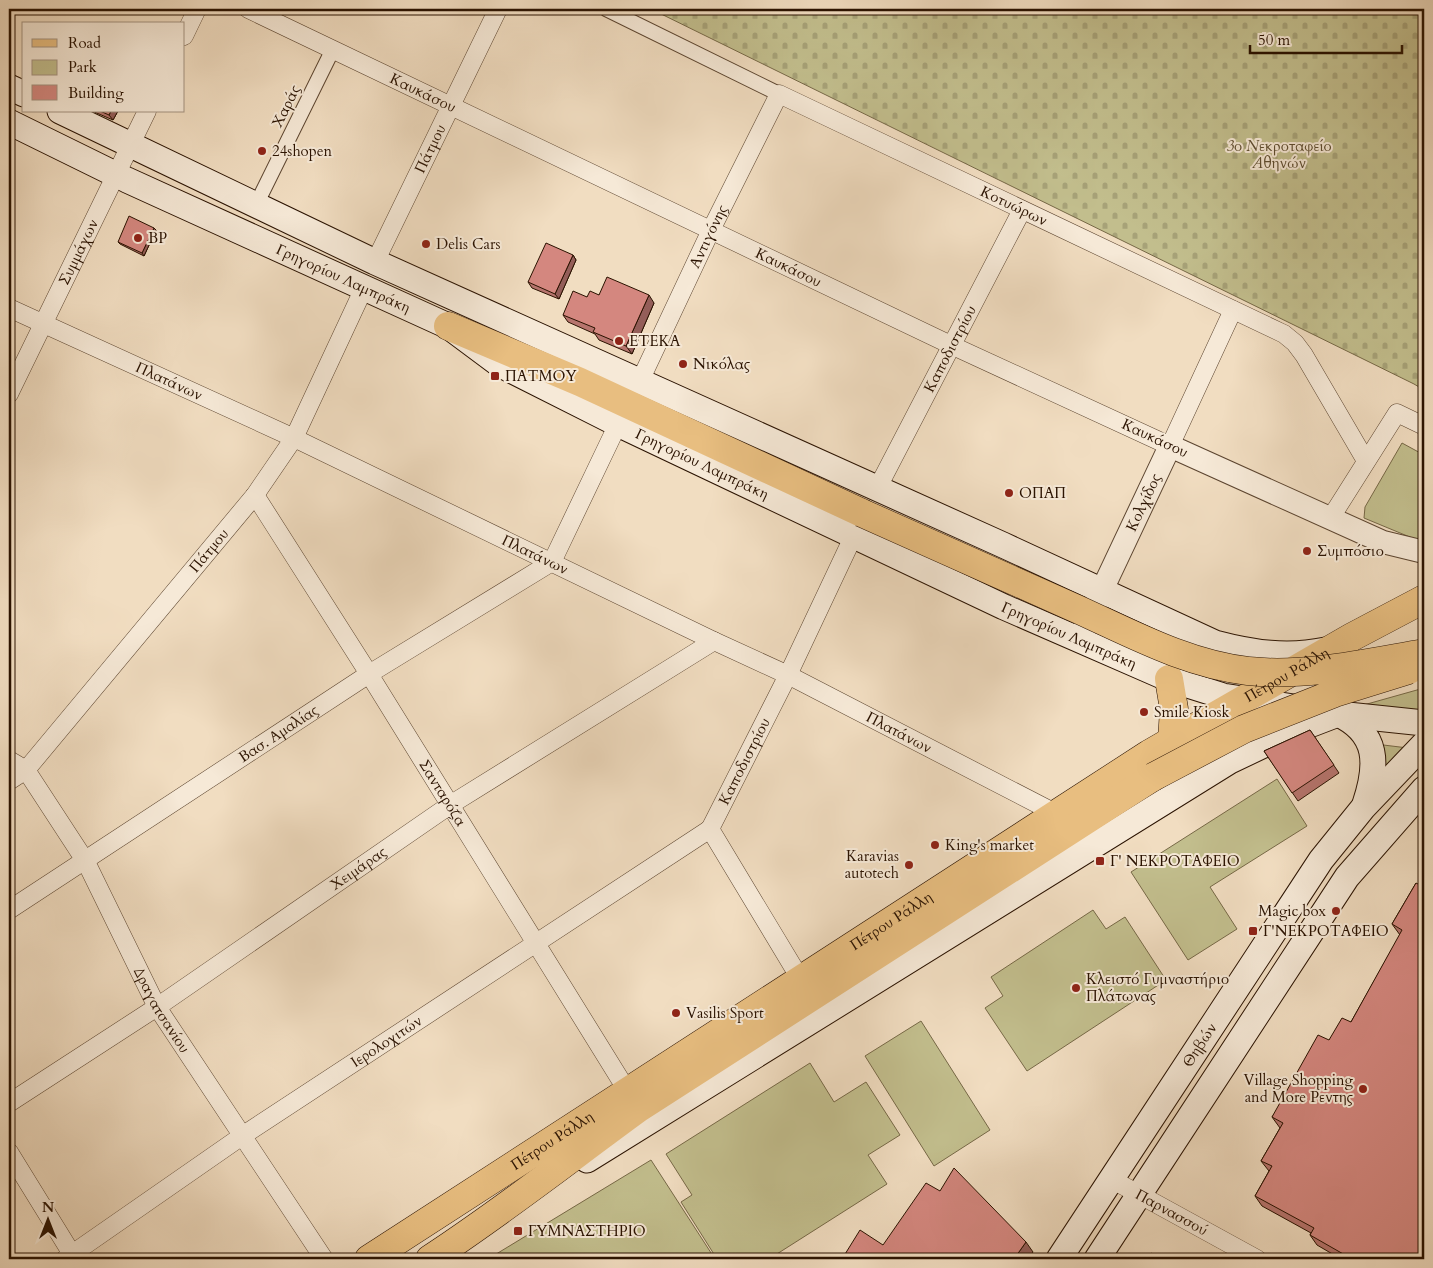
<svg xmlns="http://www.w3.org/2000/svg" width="1433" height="1268" font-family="Cardo,serif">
<defs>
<pattern id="cemetery-stones" width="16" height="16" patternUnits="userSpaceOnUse" patternTransform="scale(1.25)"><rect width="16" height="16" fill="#c2be8d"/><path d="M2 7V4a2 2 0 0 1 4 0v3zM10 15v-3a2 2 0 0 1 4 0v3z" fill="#a7a278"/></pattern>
</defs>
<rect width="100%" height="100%" fill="#f1ddc1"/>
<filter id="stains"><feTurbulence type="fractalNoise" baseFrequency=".004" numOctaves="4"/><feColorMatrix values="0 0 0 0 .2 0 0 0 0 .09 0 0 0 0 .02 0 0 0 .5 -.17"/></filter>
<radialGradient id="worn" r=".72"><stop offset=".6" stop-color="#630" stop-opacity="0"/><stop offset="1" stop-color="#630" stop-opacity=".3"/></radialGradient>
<path fill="#c2be8d" stroke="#766846" d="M1402,443L1424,455V540H1417L1364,518L1365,507Z
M1424,688V720L1360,706Z
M1367,743L1408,748L1378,780Z
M1277,779L1307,826L1210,887L1237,929L1188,960L1131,872Z
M1093,910L1106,929L1125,917L1166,980L1027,1071L985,1008L1003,996L991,977Z
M921,1021L990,1130L934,1166L865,1056Z
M810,1063L834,1102L866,1082L900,1135L868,1155L887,1184L769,1259H717L681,1202L692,1195L666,1154Z
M651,1160L715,1259H488Z"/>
<path fill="url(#cemetery-stones)" stroke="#766846" d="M651,9H1424V390L1414,384Z"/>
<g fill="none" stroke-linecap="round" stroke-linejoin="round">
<g stroke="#5c4530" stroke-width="16">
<path id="pedestrian" d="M606,9L779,94
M256,205L333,49"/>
</g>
<g stroke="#5c4530" stroke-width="19">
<g id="minor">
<path id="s1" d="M248,9L953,346L1170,446L1233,310"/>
<path d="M184,36L197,9"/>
<path id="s2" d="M375,262L498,9"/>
<path id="s3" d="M9,308L294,438L714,641L788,675L1057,814"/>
<path id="s4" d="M640,381L711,230L779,94L1284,334L1295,343L1304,355L1366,461"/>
<path id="s5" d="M9,394L147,111"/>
<path id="s6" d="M877,489L1022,210"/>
<path id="s7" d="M255,495L369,674L628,1092"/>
<path d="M1330,519L1397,413L1424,426"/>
<path id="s8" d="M9,760L26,770L86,862L157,1007L324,1259"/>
<path id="s9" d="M9,781L26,770L255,495L294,438L364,288"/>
<path id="s10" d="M710,829L788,675L854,535"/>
<path d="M710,829L801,980"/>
<path id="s11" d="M9,910L369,674L552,562L618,424"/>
<path id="s12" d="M9,1103L157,1007L450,805L714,641"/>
<path d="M9,1152L75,1259"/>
<path id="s13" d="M1111,1179L1257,1259"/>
<path id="s14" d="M65,1259L242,1136L710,829"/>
</g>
</g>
<g stroke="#5c4530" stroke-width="24">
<g id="tertiary">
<path id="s15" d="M1079,639L1170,446L1383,542L1424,552"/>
</g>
</g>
<g stroke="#2a1200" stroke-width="27">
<g id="secondary">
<path d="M9,87L24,94"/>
<path d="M60,111L375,262L1003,545L1215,643C1253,653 1287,658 1326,650"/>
<path id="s16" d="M9,122L127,180L448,326L499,364L618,424L1004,607L1169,679L1223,696L1338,714L1424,723"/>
<path d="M1338,714C1379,733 1378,765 1365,804"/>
<path d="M587,1160L1230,761L1291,732L1338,714"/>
<path id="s17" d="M1059,1259L1321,860L1363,808L1424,744"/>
<path d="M1097,1259L1347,877L1424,789"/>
</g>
</g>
<g stroke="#2a1200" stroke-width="29">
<g id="primary">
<path d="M448,326L580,382L862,513"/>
<path d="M1169,679L1174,709L1172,741"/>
<path id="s18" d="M369,1259L1149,754L1352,637L1424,599"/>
<path d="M430,1259C502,1212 569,1159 639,1108L1153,777"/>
</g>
</g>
<use href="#pedestrian" stroke="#f6e9d7" stroke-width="14"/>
<use href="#minor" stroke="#f6e9d7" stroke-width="18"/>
<use href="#tertiary" stroke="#f6e9d7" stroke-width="22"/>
<use href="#secondary" stroke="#f6e9d7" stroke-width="25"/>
<use href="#primary" stroke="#e8be80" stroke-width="28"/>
<g stroke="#2a1200" stroke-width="29" stroke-linecap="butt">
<path id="primary-bridge" d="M862,513C934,545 1006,577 1077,609C1132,634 1187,664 1248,671C1307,677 1366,663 1424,653
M1153,777L1244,729L1335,693L1409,670"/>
</g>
<use href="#primary-bridge" stroke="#e8be80" stroke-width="28"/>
</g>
<path fill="#b6746d" stroke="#2a1200" d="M92,111H118L113,120Z
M154,228L156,230L144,256L120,244L118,242Z
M573,255L576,260L559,299L532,288L528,282Z
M599,295L654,303L632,354L599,340L595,334L568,322L563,315L587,297Z
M1310,730L1339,773L1298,801L1264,751Z
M1416,883L1424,1259H1341L1317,1245L1310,1235L1311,1233L1262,1206L1255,1196L1269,1171L1261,1161L1280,1128L1272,1117L1329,1040L1351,1022L1400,935L1392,924Z"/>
<path fill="#945e59" stroke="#2a1200" d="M111,111H118L113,120L109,115Z
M154,228L156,230L144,256L142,253Z
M573,255L576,260L559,299L555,294Z
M649,295L654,303L632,354L626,346Z
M1026,1242L1033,1252L1028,1259H1014Z"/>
<path fill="#d4877f" stroke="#2a1200" d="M100,111H111L109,115Z
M129,216L154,228L142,253L118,242Z
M546,243L573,255L555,294L528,282Z
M607,277L649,295L626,346L593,332L595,328L563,315L573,291L587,297L590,291L599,295Z
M1310,730L1334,765L1292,793L1264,751Z
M1416,883L1424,887V1259H1352L1310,1235L1314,1228L1255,1196L1272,1166L1261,1161L1283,1123L1272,1117L1318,1035L1329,1040L1342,1018L1351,1022L1402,930L1392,924Z
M954,1168L1026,1242L1014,1259H842L860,1230L883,1245L926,1183L940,1191Z
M1151,1253L1160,1259H1147Z"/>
<g fill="#8f2418" stroke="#f6e9d7" stroke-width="2">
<circle cx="262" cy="151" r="5"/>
<circle cx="138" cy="238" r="5"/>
<circle cx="426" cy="244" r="5"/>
<circle cx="619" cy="341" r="5"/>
<circle cx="683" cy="364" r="5"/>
<rect x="490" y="371" width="10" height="10" rx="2.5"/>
<circle cx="1009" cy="493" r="5"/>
<circle cx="1307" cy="551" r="5"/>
<circle cx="1144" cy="712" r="5"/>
<circle cx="935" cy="845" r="5"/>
<rect x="1095" y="856" width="10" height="10" rx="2.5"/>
<circle cx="909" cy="865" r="5"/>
<circle cx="1336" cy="911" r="5"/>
<rect x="1248" y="926" width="10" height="10" rx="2.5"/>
<circle cx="1076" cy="988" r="5"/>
<circle cx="676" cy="1013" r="5"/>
<circle cx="1363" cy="1089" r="5"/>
<rect x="513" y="1226" width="10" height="10" rx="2.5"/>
</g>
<g text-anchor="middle" stroke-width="4" stroke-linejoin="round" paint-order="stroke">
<g font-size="15" fill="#2a1200" stroke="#f6e9d7">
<text dy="5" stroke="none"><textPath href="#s1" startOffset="194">Καυκάσου</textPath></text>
<text transform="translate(286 106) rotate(-64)" y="5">Χαράς</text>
<text dy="5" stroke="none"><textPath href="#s2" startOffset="126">Πάτμου</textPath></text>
<text dy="5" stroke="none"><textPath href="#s4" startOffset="579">Κοτυώρων</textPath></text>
<text dy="5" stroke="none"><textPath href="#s4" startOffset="160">Αντιγόνης</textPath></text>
<text dy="5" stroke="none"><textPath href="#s5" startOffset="158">Συμμάχων</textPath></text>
<text dy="5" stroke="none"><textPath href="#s1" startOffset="599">Καυκάσου</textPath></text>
<text dy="5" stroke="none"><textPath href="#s16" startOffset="369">Γρηγορίου Λαμπράκη</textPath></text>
<text dy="5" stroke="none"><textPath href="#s6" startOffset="158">Καποδιστρίου</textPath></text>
<text dy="5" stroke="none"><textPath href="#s3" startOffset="176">Πλατάνων</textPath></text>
<text transform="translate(1155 438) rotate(25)" y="5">Καυκάσου</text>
<text dy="5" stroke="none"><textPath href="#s16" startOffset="774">Γρηγορίου Λαμπράκη</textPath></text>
<text dy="5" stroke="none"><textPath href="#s15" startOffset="151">Κολχίδος</textPath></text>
<text dy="5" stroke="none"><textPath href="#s9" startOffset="306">Πάτμου</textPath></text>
<text dy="5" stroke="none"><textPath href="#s3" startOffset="581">Πλατάνων</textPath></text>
<text dy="5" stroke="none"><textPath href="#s16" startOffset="1179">Γρηγορίου Λαμπράκη</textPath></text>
<text dy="5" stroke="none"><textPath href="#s18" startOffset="1088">Πέτρου Ράλλη</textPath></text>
<text dy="5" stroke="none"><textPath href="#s3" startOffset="986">Πλατάνων</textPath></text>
<text dy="5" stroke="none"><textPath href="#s11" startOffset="322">Βασ. Αμαλίας</textPath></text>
<text dy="5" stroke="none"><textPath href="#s10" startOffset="76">Καποδιστρίου</textPath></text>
<text dy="5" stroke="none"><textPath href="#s7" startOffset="352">Σανταρόζα</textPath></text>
<text dy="5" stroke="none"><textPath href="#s12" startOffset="421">Χειμάρας</textPath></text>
<text dy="5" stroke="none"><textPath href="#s18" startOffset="622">Πέτρου Ράλλη</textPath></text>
<text dy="5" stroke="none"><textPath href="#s8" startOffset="296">Δραγατσανίου</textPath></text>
<text dy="5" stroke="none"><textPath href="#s14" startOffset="388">Ιερολοχιτών</textPath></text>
<text dy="5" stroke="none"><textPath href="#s17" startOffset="256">Θηβών</textPath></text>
<text dy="5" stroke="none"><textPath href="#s18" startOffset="218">Πέτρου Ράλλη</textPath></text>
<text dy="5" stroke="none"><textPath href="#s13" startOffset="69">Παρνασσού</textPath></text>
</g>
<g font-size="15" font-style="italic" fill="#5f4e31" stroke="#f6e9d7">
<text x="1279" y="151">3ο Νεκροταφείο<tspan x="1279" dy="17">Αθηνών</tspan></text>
</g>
<g font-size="15" fill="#2a1200" stroke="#f6e9d7" text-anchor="start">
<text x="272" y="156">24shopen</text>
<text x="148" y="243">BP</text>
<text x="436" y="249">Delis Cars</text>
<text x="629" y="346">ΕΤΕΚΑ</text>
<text x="693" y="369">Νικόλας</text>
<text x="505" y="381">ΠΑΤΜΟΥ</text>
<text x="1019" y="498">ΟΠΑΠ</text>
<text x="1317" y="556">Συμπόσιο</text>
<text x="1154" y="717">Smile Kiosk</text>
<text x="945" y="850">King's market</text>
<text x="899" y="861" text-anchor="end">Karavias<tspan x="899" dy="17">autotech</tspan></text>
<text x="1110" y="866">Γ' ΝΕΚΡΟΤΑΦΕΙΟ</text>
<text x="1326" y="916" text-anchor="end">Magic box</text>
<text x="1263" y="936">Γ'ΝΕΚΡΟΤΑΦΕΙΟ</text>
<text x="1086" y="984">Κλειστό Γυμναστήριο<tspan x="1086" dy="17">Πλάτωνας</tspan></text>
<text x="686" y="1018">Vasilis Sport</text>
<text x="1353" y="1085" text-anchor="end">Village Shopping<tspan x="1353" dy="17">and More Ρεντης</tspan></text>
<text x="528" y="1236">ΓΥΜΝΑΣΤΗΡΙΟ</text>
</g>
</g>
<rect width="1433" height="1268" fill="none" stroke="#f1ddc1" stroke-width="30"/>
<rect x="10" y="10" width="1413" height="1248" fill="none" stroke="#2a1200" stroke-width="2.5"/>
<rect x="15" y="15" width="1403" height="1238" fill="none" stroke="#2a1200"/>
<rect x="22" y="22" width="162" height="90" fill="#f6e9d7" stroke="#a49381"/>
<rect x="32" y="39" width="25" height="8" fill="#e8be80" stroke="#a49381"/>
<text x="68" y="48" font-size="15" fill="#2a1200">Road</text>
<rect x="32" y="60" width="25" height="15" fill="#c2be8d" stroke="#a49381"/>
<text x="68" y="72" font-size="15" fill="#2a1200">Park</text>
<rect x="32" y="85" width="25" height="15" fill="#d4877f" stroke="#a49381"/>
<text x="68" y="98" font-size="15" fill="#2a1200">Building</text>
<g transform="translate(48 1220)" stroke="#f6e9d7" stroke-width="4" paint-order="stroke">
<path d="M0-4L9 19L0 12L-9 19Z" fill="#2a1200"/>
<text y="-8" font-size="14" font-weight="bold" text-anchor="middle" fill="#2a1200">N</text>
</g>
<path d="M1250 45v8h152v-8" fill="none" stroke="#2a1200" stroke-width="2.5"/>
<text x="1258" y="45" font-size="15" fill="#2a1200" stroke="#f6e9d7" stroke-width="4" paint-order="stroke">50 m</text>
<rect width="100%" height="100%" filter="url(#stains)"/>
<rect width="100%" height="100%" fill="url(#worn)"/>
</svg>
